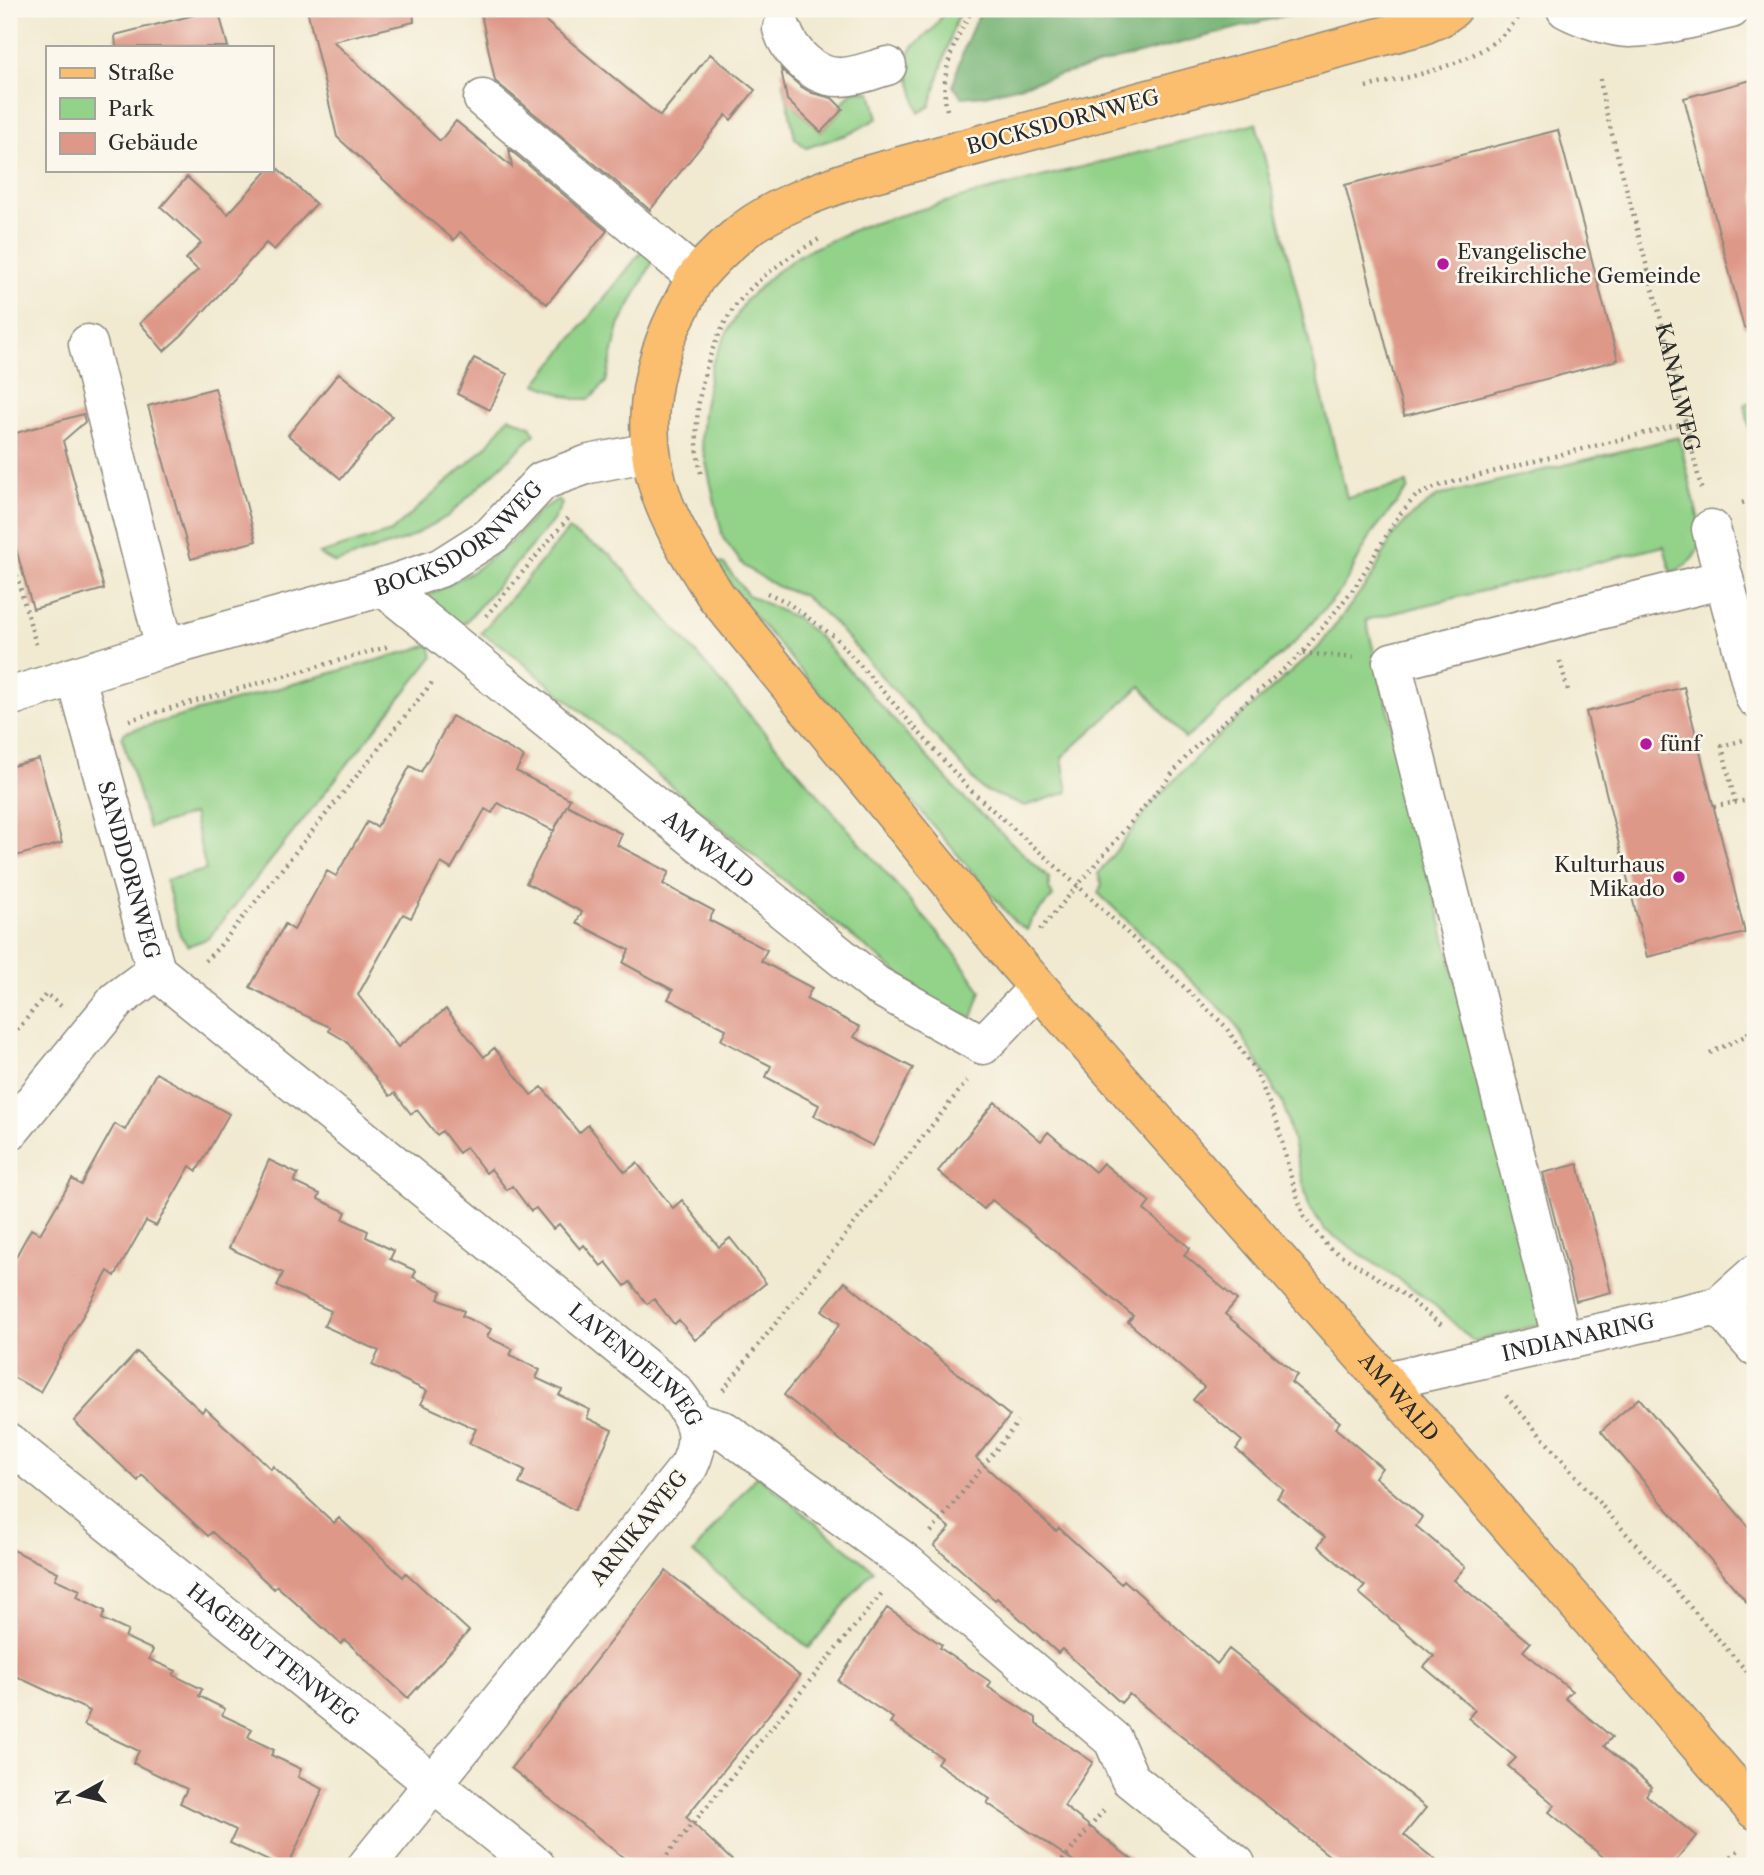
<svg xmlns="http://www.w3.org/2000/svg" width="1764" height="1875" font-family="'Libre Caslon Text',serif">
<rect width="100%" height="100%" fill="#fbf7ec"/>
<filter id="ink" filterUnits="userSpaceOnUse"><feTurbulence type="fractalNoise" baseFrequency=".0143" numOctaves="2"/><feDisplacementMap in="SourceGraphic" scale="14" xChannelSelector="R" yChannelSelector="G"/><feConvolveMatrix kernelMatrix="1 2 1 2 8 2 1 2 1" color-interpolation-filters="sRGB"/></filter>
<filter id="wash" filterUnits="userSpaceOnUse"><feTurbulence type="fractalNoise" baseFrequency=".00686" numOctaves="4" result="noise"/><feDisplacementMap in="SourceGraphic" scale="28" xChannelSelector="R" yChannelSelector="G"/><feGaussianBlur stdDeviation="1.57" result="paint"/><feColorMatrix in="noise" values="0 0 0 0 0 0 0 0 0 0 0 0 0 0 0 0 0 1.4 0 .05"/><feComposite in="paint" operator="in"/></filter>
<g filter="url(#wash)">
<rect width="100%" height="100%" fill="#f1ead1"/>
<path fill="#93d289" stroke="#5f7e5a" stroke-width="2" d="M946,9H963L956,20L930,106L919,113L908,70V56L913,47L934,28Z
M783,80L797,109L821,132L842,110L840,106L853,90L871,92L878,118L851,133L806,148L795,138Z
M1256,123L1347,498L1407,483L1408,489L1372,533L1342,589L1295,642L1185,739L1141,686L1062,757L1068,792L1025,806L983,790L833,622L804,596L776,586L744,566L723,538L701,440L703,412L712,364L725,336L746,300L776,272L801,254L860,227L978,193Z
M642,251L654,259L619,326L606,382L590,399H574L536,384Z
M1755,401V454H1754L1745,404Z
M509,417L530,426L535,434L448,516L407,539L335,563L319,554L391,532L487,446Z
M1679,437L1701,529C1702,551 1692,565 1671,573L1664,546L1366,620L1541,1324L1474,1342L1430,1301L1325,1230L1309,1206L1284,1106L1232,1019L1098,893L1102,884L1098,874L1158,797L1208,745L1318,648L1373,575L1393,535L1410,517L1438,496Z
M558,499L562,504L552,522L458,631L423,599L475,570L514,539L537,513Z
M568,530L611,555L951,948L981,991L972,1018L940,1006L844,930L504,647L481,633Z
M715,562L724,564L748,595L796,618L820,638L964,798L1049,878V889L1053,896L1031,920L1027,930L1015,922L750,611Z
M430,645L433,657L209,938L188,946L180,935L166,880L206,870L193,814L149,828L122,738L125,732Z
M757,1475L873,1570L809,1648L693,1553Z"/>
<path fill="#76b475" stroke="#507050" stroke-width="2" d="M983,9H1309L985,95L962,97L953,86C960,59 968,32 983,9Z"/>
<g id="blocks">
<path fill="#de9888" d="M218,9L228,47H116L115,35Z
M307,9H413L414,22L333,41L440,141L456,121L512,167L509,149L607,231L547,304L460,232L454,240L398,193L337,137Z
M480,9H531L660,116L710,54L755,90L731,120L726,115L650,210L495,81Z
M781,69L800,86L812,93L832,98L843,109L821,132L787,100Z
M1755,79V326L1744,328L1684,98Z
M1558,130L1618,360L1404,416L1345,185Z
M273,164L316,204L274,250L266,243L183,334L164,351L140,323L198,270L186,259L201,243L161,207L187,177L228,214L268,170H271Z
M474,358L507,374L490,410L457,394Z
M339,373L392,416L341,479L288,435Z
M215,388L256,541L191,559L148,406Z
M83,414L85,422L63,441L104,589L33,609L9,524V435Z
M1684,687L1745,933L1647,957L1586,712Z
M452,716L524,757L516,771L570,799L554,831L498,803L492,813L485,809L451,869L441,863L411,918L403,914L358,995L398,1047L446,1009L484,1057L494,1048L531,1095L542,1087L579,1133L588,1125L625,1172L637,1163L673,1208L682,1200L719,1247L730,1238L766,1283L695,1340L679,1320L674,1324L654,1299L647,1304L630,1282L625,1286L606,1262L601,1266L584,1245L580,1249L559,1224L553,1229L536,1208L531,1211L512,1186L507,1190L491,1169L486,1173L466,1147L459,1153L442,1131L437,1135L417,1110L411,1114L395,1093L390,1096L346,1041L329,1031L330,1027L287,1007L250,987L285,924L294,930L327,871L336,876L367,822L377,827L410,766L421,772Z
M39,759L62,843L9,858V767Z
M567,805L622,834L617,845L669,872L663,884L714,911L709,920L767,950L761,961L812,988L806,999L860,1027L854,1037L913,1068L873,1146L814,1116L819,1105L766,1077L771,1066L721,1040L726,1029L668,999L673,990L623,963L629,950L576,923L582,912L526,883Z
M156,1073L229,1114L197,1171L190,1166L156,1226L146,1221L115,1276L108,1271L40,1392L9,1375V1269L31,1229L40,1234L72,1179L81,1185L115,1124L125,1130Z
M995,1102L1041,1141L1048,1132L1095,1172L1103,1163L1150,1202L1144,1210L1190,1248L1184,1255L1237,1300L1225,1314L1297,1375L1291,1382L1340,1422L1335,1428L1382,1468L1375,1477L1422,1517L1416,1526L1465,1567L1454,1580L1530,1643L1523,1651L1572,1691L1565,1698L1612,1737L1604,1746L1652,1787L1646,1795L1696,1836L1672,1866H1614L1549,1812L1555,1805L1508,1766L1516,1758L1468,1718L1475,1710L1424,1667L1434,1656L1359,1593L1365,1586L1318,1546L1325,1537L1277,1498L1284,1490L1236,1449L1242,1441L1193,1400L1204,1387L1128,1322L1133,1316L1041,1239L992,1200L984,1209L938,1171Z
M269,1160L298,1174L294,1182L320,1194L318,1199L346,1212L343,1219L368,1231L366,1237L394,1251L390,1259L416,1271L413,1277L442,1291L438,1299L464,1311L462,1316L491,1329L487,1337L513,1349L510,1355L540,1370L536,1378L562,1390L559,1395L590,1410L587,1418L612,1430L575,1510L519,1484L525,1470L469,1443L476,1429L421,1404L427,1391L372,1365L379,1351L324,1326L331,1311L277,1286L283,1273L229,1248Z
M1578,1164L1611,1292L1576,1301L1543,1173Z
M845,1282L1010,1416L976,1458L1056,1531L1059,1528L1121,1584L1124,1580L1217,1664L1229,1649L1426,1808L1404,1835L1443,1866H1342L1129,1694L1121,1703L1062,1649L1058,1653L997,1598L995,1600L934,1546L950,1528L784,1395L840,1324L822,1310Z
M137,1352L202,1412L205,1408L271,1469L273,1466L334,1523L339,1518L403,1577L406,1573L469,1631L408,1698L345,1640L341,1644L277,1586L274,1589L212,1532L208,1536L142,1475L138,1481L74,1421Z
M1639,1398L1755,1534V1612L1601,1431Z
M9,1548L58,1572L55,1579L80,1590L77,1597L105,1611L102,1619L128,1631L125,1637L153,1650L149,1659L176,1671L173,1675L202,1689L199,1696L225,1709L222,1715L252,1729L248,1737L274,1750L271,1755L301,1769L298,1777L323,1789L288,1866H279L230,1843L236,1830L180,1803L187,1789L133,1763L139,1751L84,1725L90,1711L9,1673Z
M666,1571L800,1676L686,1817L738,1866H634L511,1768Z
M887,1608L942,1645L940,1648L991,1682L988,1687L1036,1718V1724L1093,1762L1064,1806L1140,1866H1081L987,1803L990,1799L937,1763L941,1757L890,1723L893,1718L838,1681Z"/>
</g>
</g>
<g filter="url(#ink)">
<use href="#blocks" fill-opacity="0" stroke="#8e8a7e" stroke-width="2"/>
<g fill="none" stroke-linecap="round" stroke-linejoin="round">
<g stroke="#8e8a7e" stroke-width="41">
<g id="minor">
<path d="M1566,9C1581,17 1612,28 1629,28C1663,27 1697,17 1731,9"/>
<path d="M782,29C789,51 813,77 838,77C853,78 872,70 887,66"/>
<path d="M483,99L696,277"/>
<path d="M88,344L165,648"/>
<path d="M1711,529L1755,698"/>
<path id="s2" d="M383,587L876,985L983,1045L1038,988"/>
<path id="s3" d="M76,677L156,971"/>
<path id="s4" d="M9,697L165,648L383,587L440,568L492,535L542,481L589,464L650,452"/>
<path id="s5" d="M156,971L675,1392C695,1417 704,1435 689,1466L367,1866"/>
<path d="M9,1132L117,1000L156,971"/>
<path d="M1719,1306L1755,1347"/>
<path d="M1562,1341L1392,662L1724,579"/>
<path id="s6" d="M1385,1381L1719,1306L1755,1274"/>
<path d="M694,1422L725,1431L906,1563L1113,1740L1130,1779L1236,1864"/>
<path id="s7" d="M9,1443L536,1866"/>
</g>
</g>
<g stroke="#8e8a7e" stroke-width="41">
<g id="major">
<path id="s8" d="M1452,9L1441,17L1421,26L863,176C821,190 768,208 735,238C722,249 708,263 697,276C691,284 687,295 682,304C648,367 638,435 664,503C677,536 697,566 716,596L1014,960L1385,1381L1755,1810"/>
</g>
</g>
<g stroke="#8e8a7e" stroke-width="4.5" stroke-dasharray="2 5" stroke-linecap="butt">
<path id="s1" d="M1600,79L1604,104L1665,335L1702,492"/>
<path d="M1366,87C1413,76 1471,66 1507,31C1513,25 1518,16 1523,9"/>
<path d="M947,110C938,76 955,38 973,9"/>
<path d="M701,473C689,419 703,354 734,308C755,278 790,256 821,238"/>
<path d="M1742,503L1755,499"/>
<path d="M9,548L37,648"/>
<path d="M767,593L785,601L836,638L968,788L1079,887L1225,1026L1256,1072L1277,1122L1290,1174L1304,1217L1328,1247L1400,1292L1444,1327"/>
<path d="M486,616L568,518"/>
<path d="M1303,653L1354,658"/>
<path d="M1560,661L1569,694"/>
<path d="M129,720L390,646"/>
<path d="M1735,802L1722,746L1747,739"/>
<path d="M1714,806L1755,799"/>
<path d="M1040,930L1193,749L1302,653L1355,587L1399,515L1416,496L1441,485L1685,423"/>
<path d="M205,961L219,947L434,680"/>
<path d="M9,1041L46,994L61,1006"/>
<path d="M1710,1053L1745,1036L1755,1026"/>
<path d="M723,1390L967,1081"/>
<path d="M1506,1396L1755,1681"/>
<path d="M931,1532L1018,1422"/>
<path d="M658,1866L882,1593"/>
<path d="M1058,1866L1104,1810"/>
<path d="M1721,1866L1741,1848"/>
</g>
<use href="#minor" stroke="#fff" stroke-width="38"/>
<use href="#major" stroke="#fbbd6e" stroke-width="38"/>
</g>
</g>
<g fill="#b5179e" stroke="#fbf7ec" stroke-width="2.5">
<circle cx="1443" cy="264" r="7"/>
<circle cx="1646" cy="744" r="7"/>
<circle cx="1679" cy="877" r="7"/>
</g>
<g text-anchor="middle" stroke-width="5" stroke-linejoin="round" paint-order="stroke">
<g font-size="21" fill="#2b2b2b" stroke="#fbf7ec">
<text transform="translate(1063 122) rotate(-15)" y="7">BOCKSDORNWEG</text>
<text dy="7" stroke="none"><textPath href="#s1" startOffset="318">KANALWEG</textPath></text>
<text dy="7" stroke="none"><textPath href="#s4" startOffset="481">BOCKSDORNWEG</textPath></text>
<text dy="7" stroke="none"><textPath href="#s2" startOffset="418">AM WALD</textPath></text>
<text dy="7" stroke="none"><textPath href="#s3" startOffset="200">SANDDORNWEG</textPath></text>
<text dy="7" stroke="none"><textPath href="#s6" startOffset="198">INDIANARING</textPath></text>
<text dy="7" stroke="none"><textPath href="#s5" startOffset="621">LAVENDELWEG</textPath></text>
<text dy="7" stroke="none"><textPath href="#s8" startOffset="2208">AM WALD</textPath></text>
<text transform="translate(639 1528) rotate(-51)" y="7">ARNIKAWEG</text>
<text dy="7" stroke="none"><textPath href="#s7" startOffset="338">HAGEBUTTENWEG</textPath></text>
</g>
<g font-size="21" fill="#2b2b2b" stroke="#fbf7ec" text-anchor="start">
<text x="1457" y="259">Evangelische<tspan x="1457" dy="24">freikirchliche Gemeinde</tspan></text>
<text x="1660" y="751">fünf</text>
<text x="1665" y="872" text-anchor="end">Kulturhaus<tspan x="1665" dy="24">Mikado</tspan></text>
</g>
</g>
<rect width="1764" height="1875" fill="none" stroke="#fbf7ec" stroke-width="35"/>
<rect x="46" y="46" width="228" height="126" fill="#fbf7ec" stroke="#a8a59f" stroke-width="2"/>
<rect x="60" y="68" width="35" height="10" fill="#fbbd6e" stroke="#a8a59f" stroke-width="2"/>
<text x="108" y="80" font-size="21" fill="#2b2b2b">Straße</text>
<rect x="60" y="98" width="35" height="21" fill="#93d289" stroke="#a8a59f" stroke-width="2"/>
<text x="108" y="116" font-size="21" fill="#2b2b2b">Park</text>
<rect x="60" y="133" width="35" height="21" fill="#de9888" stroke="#a8a59f" stroke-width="2"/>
<text x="108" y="150" font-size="21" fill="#2b2b2b">Gebäude</text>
<g transform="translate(80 1795) rotate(262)" stroke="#fbf7ec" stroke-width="5" paint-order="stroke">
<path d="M0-5L12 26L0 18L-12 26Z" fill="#2b2b2b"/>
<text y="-10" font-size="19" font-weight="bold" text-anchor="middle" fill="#2b2b2b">N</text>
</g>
</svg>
